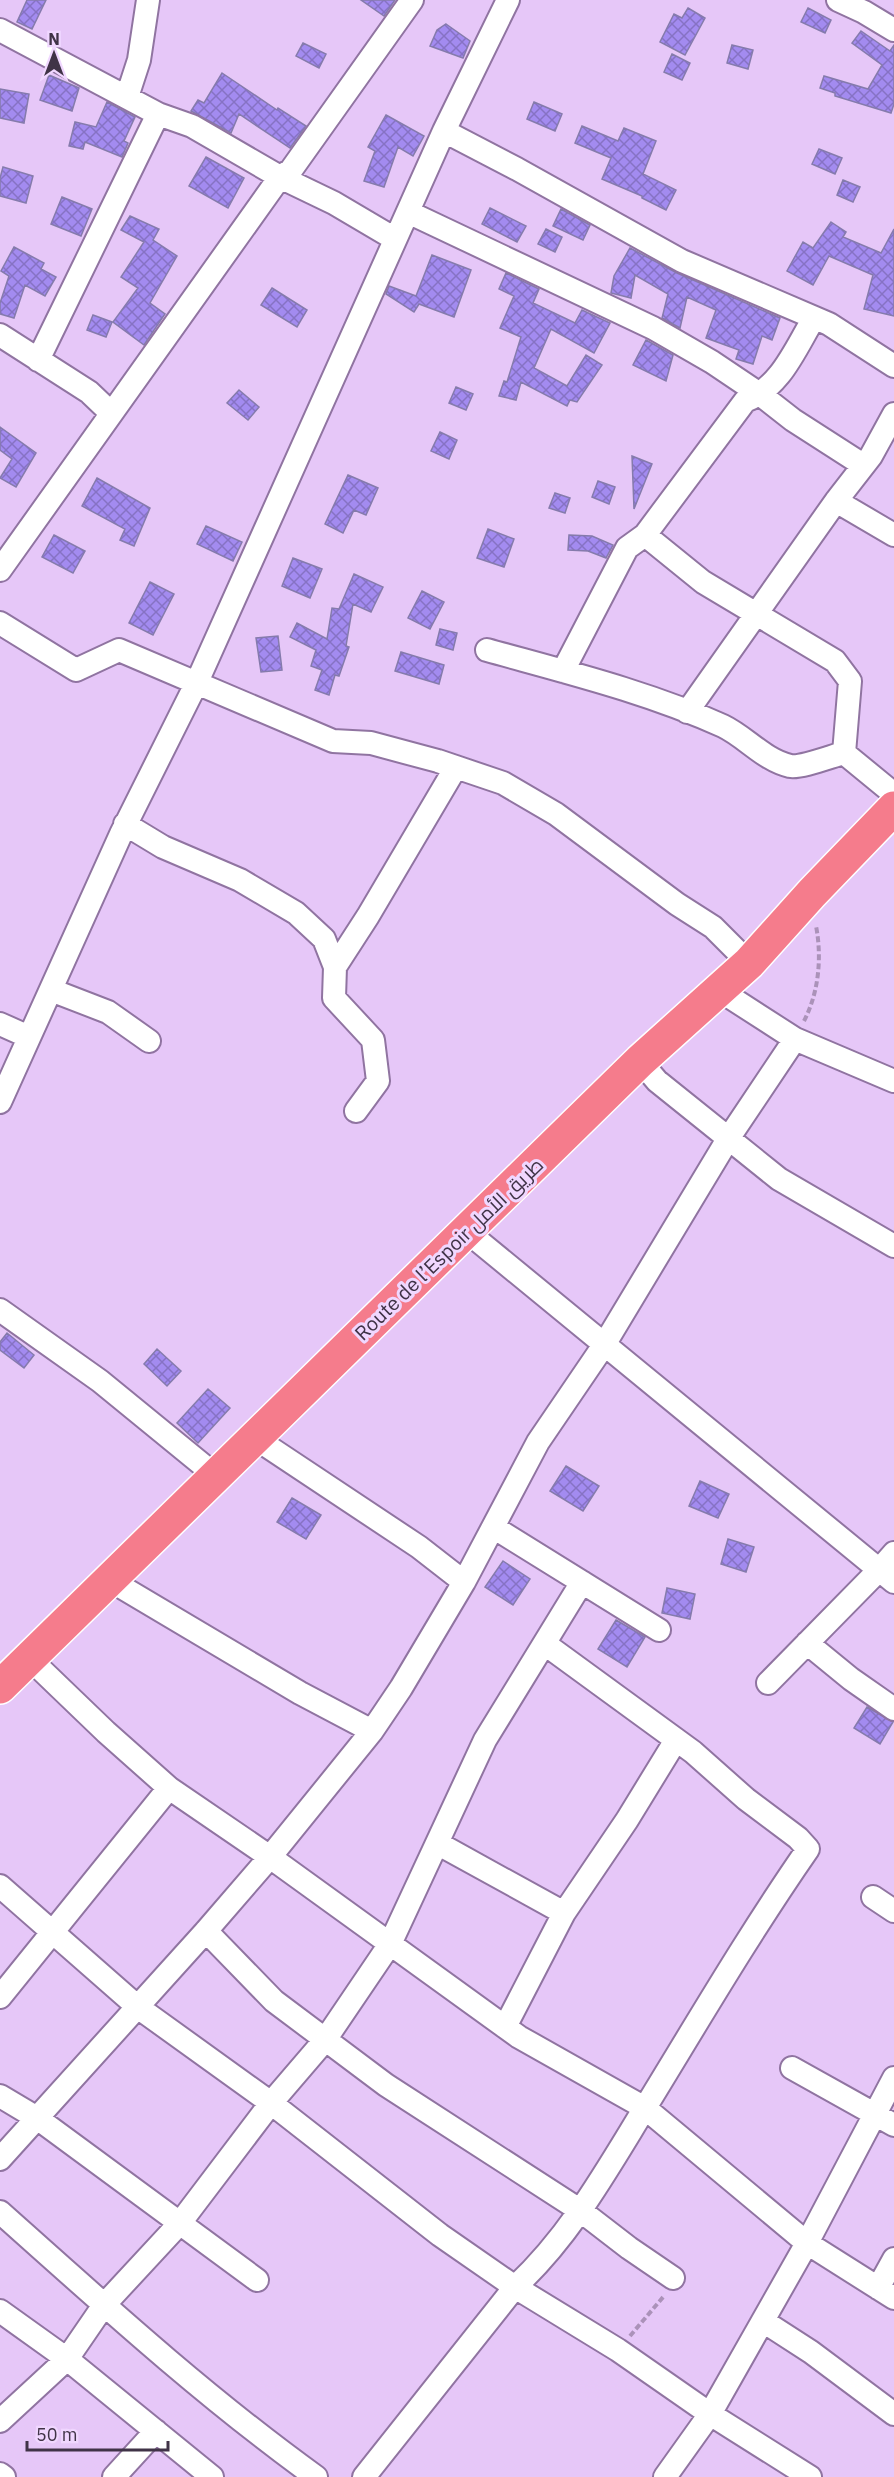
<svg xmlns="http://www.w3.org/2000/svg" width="894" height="2477" font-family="'IBM Plex Sans',Cairo,sans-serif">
<defs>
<pattern id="building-cross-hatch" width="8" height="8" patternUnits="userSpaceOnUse" patternTransform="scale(1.5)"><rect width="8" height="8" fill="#a38bf0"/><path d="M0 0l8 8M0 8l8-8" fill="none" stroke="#8672c4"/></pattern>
</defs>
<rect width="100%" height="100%" fill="#e6c7f8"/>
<path fill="url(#building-cross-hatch)" stroke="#857bac" stroke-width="1.5" d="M27,0H46L32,29L17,22Z
M361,0H395L384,16Z
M688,8L705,18L685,55L660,42L674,14L682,18Z
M808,8L831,20L825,33L801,22Z
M446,24L470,41L463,58L430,46L437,30Z
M861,31L890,51L894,45V104L891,113L835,96V93L820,88L824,76L868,89L882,65L852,43Z
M303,43L326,54L319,68L296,56Z
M732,45L753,50L748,69L727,63Z
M672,54L690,63L682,80L664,72Z
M222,73L277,110L278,108L306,126L290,148L239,114L231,133L191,111L198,100L204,103Z
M49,75L79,88L72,111L40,100Z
M0,89L29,94L24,123L0,118Z
M107,102L135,117L124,141L128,143L122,157L85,142L83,149L69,146L75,122L96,127Z
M534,102L562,114L555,131L527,119Z
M386,115L424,136L413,156L398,147L384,187L364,181L375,151L368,147Z
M582,126L618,141L624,128L656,141L643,174L676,190L666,210L642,198V196L602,179L611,158L575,143Z
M819,149L842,158L835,174L812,164Z
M206,157L244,178L228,208L189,186Z
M3,167L33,176L26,203L0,196V178Z
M843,180L860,187L853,202L837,195Z
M62,197L92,209L81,236L51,224Z
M490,208L526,226L517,242L482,224Z
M561,209L590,225L583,240L553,226Z
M130,216L159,229L153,240L177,256L150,303L165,314L144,345L113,322L138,288L121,277L144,242L121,230Z
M831,222L846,232L843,237L881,253L894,229V316L864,309L873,275L829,256L813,285L787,271L803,242L813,248Z
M546,229L562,237L555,252L538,244Z
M14,247L44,263L41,269L56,277L45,296L25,285L14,318L0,314V303L9,276L1,271Z
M630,248L677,273L780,318L772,340L762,336L753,364L736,359L739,350L706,338L716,310L687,297L680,328L662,318L668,294L635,275L631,298L611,293L614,276Z
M432,255L471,270L454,317L419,304L414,312L386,294L389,286L416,296Z
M506,273L539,289L533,303L575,323L582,310L610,323L594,353L551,329L534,368L567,386L586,355L602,365L577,402L570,400L567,406L521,382L516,400L499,396L504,381L507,382L521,337L500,328L514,296L499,289Z
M272,288L307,310L297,327L261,305Z
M93,315L112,322L106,337L87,330Z
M646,340L673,355L666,381L633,365Z
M456,387L473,394L466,410L449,403Z
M239,390L259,407L248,420L227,403Z
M0,427L36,453L16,487L0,478L12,459L0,450Z
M440,432L457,440L449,459L431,451Z
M632,456L652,464L634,509Z
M348,475L378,488L366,515L354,510L343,533L325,524Z
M97,478L150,508L134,546L120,540L125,529L82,506Z
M598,481L615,487L609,504L592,497Z
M555,493L570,498L565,513L549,508Z
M206,526L242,542L233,561L197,544Z
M488,529L514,539L504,567L477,558Z
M54,535L85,551L73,573L42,557Z
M569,535L592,536L613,545L606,558L588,551L568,550Z
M293,558L322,569L310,598L282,586Z
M354,574L383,587L371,612L353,604L346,646L349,647L339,676L335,675L329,695L315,690L322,670L311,666L316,650L290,637L297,623L327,639L332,608L339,609Z
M150,582L174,594L153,635L129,623Z
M422,591L444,602L430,629L408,618Z
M440,629L457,633L453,650L436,645Z
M278,636L282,670L261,672L256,638Z
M401,652L444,665L439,684L395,671Z
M7,1333L34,1355L24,1368L0,1350V1342Z
M157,1349L181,1371L167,1386L144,1364Z
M208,1389L230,1408L198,1443L177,1423Z
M566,1466L599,1486L583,1511L550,1491Z
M700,1481L729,1494L718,1518L689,1506Z
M292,1498L321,1515L306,1539L277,1522Z
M728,1539L754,1547L746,1572L721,1564Z
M503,1561L530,1579L513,1605L485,1587Z
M667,1588L695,1594L690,1619L662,1613Z
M616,1620L645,1637L627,1667L598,1649Z
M867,1707L893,1722L880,1744L854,1728Z"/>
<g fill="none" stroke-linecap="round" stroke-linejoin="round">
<g stroke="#9074a1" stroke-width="26">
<path id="minor" d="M838,0L864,12L894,30
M0,30L158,114L192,126L280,177L334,203L395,239
M127,97L139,60L148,0
M444,131L517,169L682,261L829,324L894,366
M408,212L653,328L712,362L761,395L793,420L863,465
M0,335L89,392L111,413
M38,360L158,114
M836,501L894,535
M645,535L703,582L835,661L850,681L844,753
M0,570L280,177L291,170L412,0
M0,623L76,670L119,650L333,741L371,743L438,761L503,783L556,814L677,904L713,927L749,963
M487,650C566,672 648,692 723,726C746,737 764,760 790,766C801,768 832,756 844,753
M563,671L627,548L645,535L745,401C781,387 795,349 814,318
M687,712L836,501L871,456L894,414
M844,753L894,794
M125,824L163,847L240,880L296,913L324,939L335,967L334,998L373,1040L378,1081L356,1111
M335,967L368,916L456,767
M51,990L108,1012L149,1041
M719,990L795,1039L894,1081
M0,1024L29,1037
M640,1061L657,1081L779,1179L894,1246
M0,1102L121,834L197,682L444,131L508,0
M465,1230L894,1582
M0,1310L100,1381L215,1475
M255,1438L419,1547L464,1582
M493,1527L659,1630
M108,1579L300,1693L372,1731
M807,1643L851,1679L894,1709
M28,1657L106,1732L169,1788L270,1857L519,2037L645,2108L807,2243L894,2298
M768,1683L879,1570L894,1553
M437,1843L564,1913
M0,1886L139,2008L271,2103L440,2235L515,2287L618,2350L710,2414L810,2477
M873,1897L894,1911
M206,1931L274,2001L386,2085L581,2211L629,2248L673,2278
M0,1997L169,1788
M505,2027L564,1913L627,1820L676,1740
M792,2068L894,2125
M0,2096L37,2118L257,2280
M0,2159L206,1931L270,1857L372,1731L401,1688L464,1582L538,1442L604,1345L728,1139L795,1039
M0,2212C103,2304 205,2397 316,2477
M878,2288L894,2259
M0,2311L67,2359L212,2477
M763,2321L811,2352L894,2414
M0,2421L67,2359L104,2305L180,2223L271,2103L325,2040L390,1944L485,1740L582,1582
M0,2474L4,2477
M114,2477L156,2431
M364,2477L515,2287C569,2237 605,2173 643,2111C697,2023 749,1934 808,1849L798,1838L746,1799L693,1752L545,1644
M665,2477L710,2414L807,2243L894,2078"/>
</g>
<g stroke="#fff" stroke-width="36">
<path id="highway" d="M0,1687L640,1061L749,963L812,893L894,808"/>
</g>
<path stroke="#ab92b9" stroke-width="4" stroke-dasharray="6 3" stroke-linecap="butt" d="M804,1021C819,992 822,957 816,926
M630,2336L664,2296"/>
<use href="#minor" stroke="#fff" stroke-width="22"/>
<use href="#highway" stroke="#f57c8c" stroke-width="33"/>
</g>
<g text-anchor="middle" stroke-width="6" stroke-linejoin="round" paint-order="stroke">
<g font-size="20" fill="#403347" stroke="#f0d7ff">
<text transform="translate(449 1249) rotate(-44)" y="7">Route de l’Espoir طريق الأمل</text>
</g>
</g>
<g transform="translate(54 54)" stroke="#f0d7ff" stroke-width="4.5" paint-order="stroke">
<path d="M0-4.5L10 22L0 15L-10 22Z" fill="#403347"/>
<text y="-9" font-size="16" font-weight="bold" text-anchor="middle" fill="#403347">N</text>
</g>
<path d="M27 2441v9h141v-9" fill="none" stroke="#403347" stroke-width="3"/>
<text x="36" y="2441" font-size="18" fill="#403347" stroke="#f0d7ff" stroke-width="4.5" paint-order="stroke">50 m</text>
</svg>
